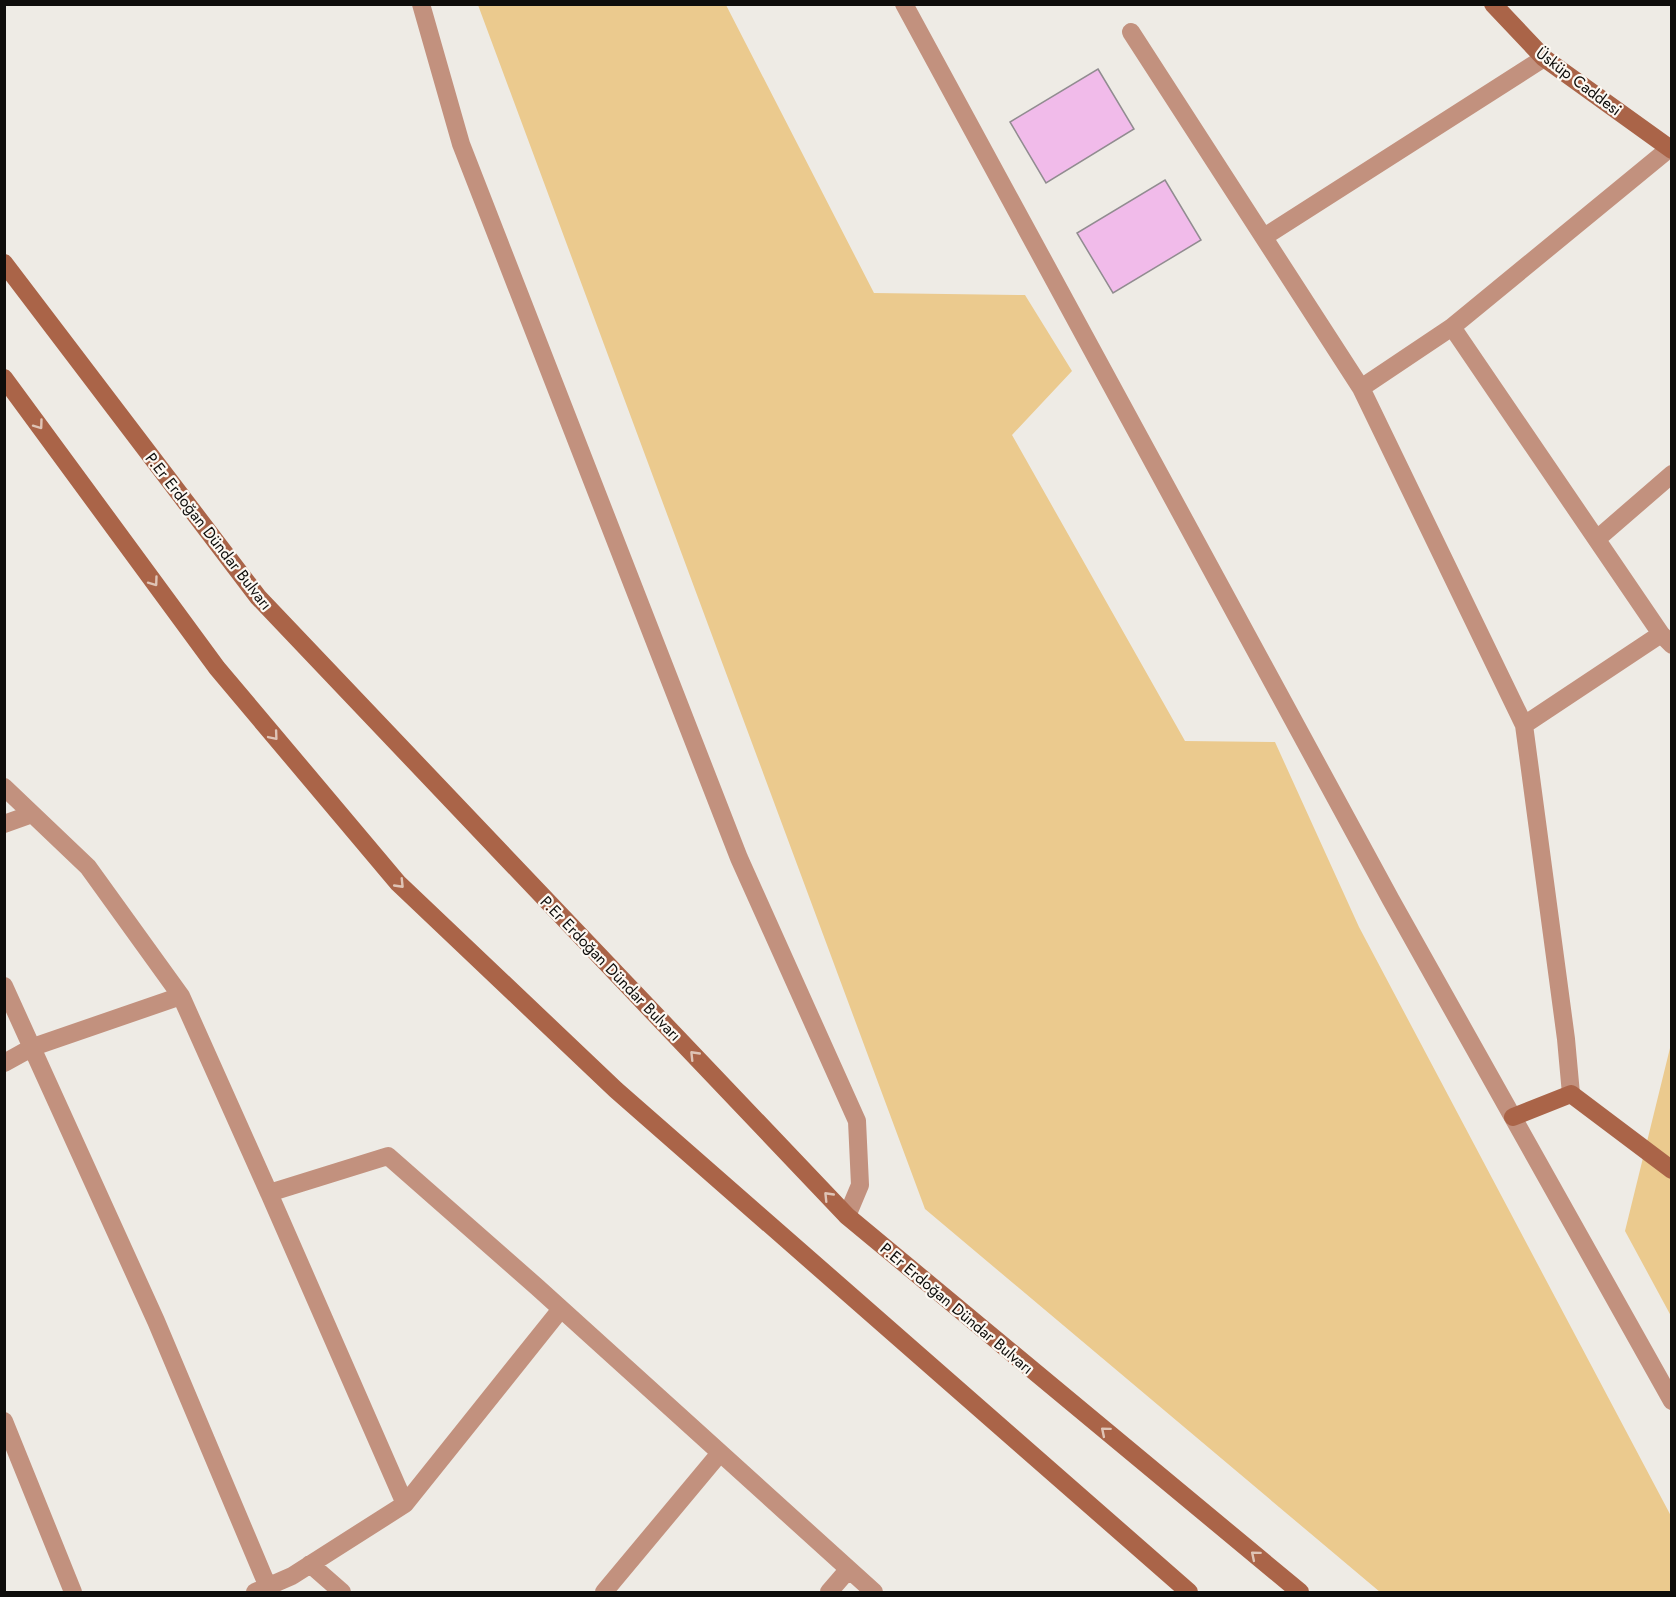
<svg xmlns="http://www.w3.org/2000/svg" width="1676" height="1597" font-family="Jost,sans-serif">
<rect width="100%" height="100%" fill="#eeebe5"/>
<path fill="#ebca8e" d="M478,5H726L874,293L1025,295L1072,371L1012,435L1185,741L1275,742L1359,927L1671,1516V1592H1380L925,1209Z
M1671,1044V1316L1625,1231Z"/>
<path fill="#f1bbea" stroke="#918c90" stroke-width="1.5" d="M1098,69L1134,129L1046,183L1010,122Z
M1165,180L1201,240L1113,293L1077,233Z"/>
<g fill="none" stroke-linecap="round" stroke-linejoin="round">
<path stroke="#c2917e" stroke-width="18" d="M421,4L461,144L739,858L857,1121L860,1185L847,1216
M904,4L1391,900L1672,1401
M1131,32L1361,388L1524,725L1566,1039L1571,1094
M1264,237L1544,58
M1452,327L1661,634L1672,645
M1361,388L1452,327L1670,148
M1597,539L1672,474
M1524,725L1661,634
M4,787L88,867L181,996L269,1193L388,1156L537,1287L874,1592
M4,824L32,814
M4,986L156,1321L268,1587
M4,1063L33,1047L181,996
M269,1193L405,1504
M4,1421L73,1592
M310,1564L342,1592
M255,1592L292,1576L405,1504L561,1309
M604,1592L720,1453
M829,1592L848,1570"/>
<path stroke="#aa6448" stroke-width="18" d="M1493,4L1544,58L1672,150
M4,263L258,597L847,1216L1300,1592
M4,378L217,668L398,883L616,1090L1189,1592
M1513,1117L1571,1094L1672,1170"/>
</g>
<defs><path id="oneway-chevron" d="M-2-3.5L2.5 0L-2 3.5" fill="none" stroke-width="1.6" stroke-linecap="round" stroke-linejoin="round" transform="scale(1.5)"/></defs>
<g stroke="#dfc4b6">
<use href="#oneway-chevron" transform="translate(39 425) rotate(54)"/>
<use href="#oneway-chevron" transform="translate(154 582) rotate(54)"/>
<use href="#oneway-chevron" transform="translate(274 736) rotate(50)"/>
<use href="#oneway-chevron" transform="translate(400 884) rotate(46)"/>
<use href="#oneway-chevron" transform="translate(694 1055) rotate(-134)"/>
<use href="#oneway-chevron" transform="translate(828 1196) rotate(-134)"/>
<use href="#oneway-chevron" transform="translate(1105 1431) rotate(-140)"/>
<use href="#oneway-chevron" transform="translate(1255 1555) rotate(-140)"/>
</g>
<g text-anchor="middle" stroke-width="4.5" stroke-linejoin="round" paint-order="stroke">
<g font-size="16" fill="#0e0d0b" stroke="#fcf8f2">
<text transform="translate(1579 81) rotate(37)" y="6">Üsküp Caddesi</text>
<text transform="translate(209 531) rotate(52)" y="6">P.Er Erdoğan Dündar Bulvarı</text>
<text transform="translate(611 968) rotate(46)" y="6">P.Er Erdoğan Dündar Bulvarı</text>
<text transform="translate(957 1308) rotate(40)" y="6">P.Er Erdoğan Dündar Bulvarı</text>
</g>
</g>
<rect width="1676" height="1597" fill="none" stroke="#0e0d0b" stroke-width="12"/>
</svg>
